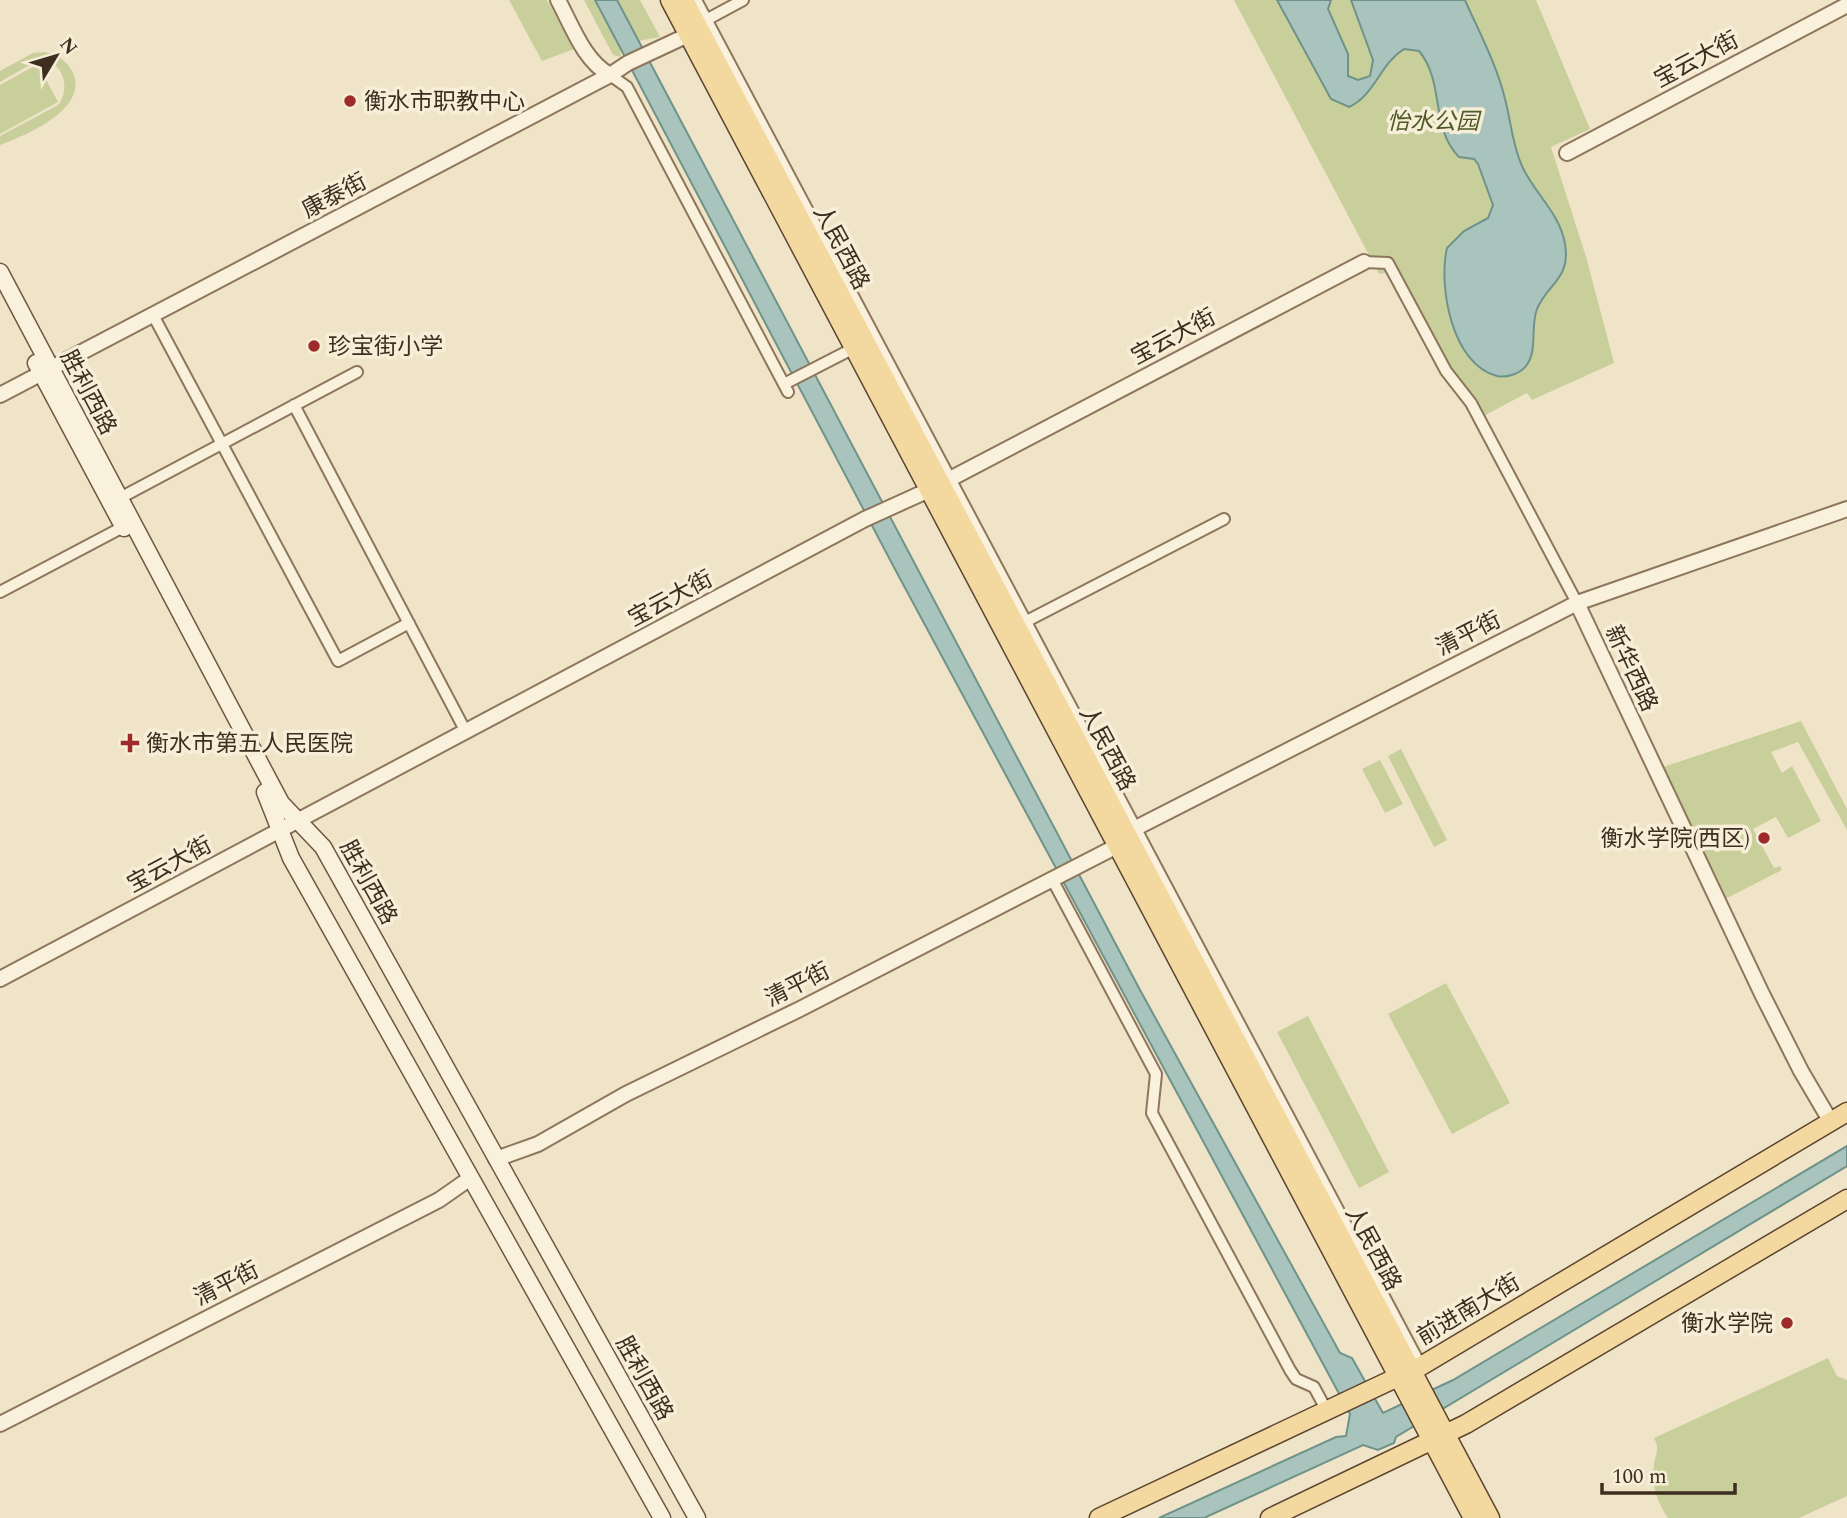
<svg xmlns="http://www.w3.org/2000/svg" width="1847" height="1518" font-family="Spectral,'Noto Sans SC',serif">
<rect width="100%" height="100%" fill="#f0e4c8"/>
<path fill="#c9cf9b" d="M509,0H547L574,49L542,61Z
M584,0H595L620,47L621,57L613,55Z
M617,0H640L660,37L638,41Z
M1234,0H1536L1590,129L1551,147L1587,260L1614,363L1532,400L1527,393L1476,420L1400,271L1379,274Z
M46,52C57,55 66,60 72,71C91,108 27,135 0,145V136L58,105C72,88 62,55 36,63C24,67 11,76 0,82V71L33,53Z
M38,64L58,102L0,134V85Z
M1801,721L1847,809V830L1798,742L1771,752L1782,773L1792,766L1821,821L1788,838L1776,817L1753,829L1774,868L1780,866L1782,870L1715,904L1648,772Z
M1401,749L1447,840L1434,847L1388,756Z
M1380,760L1403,804L1385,813L1362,769Z
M1446,983L1510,1103L1452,1134L1388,1014Z
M1308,1016L1389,1172L1359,1188L1277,1032Z
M1828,1358L1837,1376L1847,1380V1496L1799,1518H1668C1657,1502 1651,1484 1654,1464C1656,1453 1660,1449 1654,1438Z"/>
<path fill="#a9c4bc" stroke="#6f938a" stroke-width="2" d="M595,0H617L1140,990L1340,1353L1352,1358L1383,1413L1453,1380L1847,1146V1166L1396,1437L1394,1443L1378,1450L1363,1445L1204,1518H1159L1336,1437L1346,1436L1350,1414L897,573Z
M1277,0H1331L1328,9L1348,54V76L1358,80L1370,76L1373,60L1351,0H1465C1479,32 1497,65 1505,99C1511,121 1512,144 1522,166C1534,193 1560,213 1565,244C1571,279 1548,283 1537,309C1530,327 1538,351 1526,366C1520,374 1506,378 1497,376C1452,365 1438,286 1447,248L1464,231L1488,218L1493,205L1478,164L1474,159L1459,157C1430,128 1445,82 1419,51L1404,49C1380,64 1375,95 1349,107L1331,99Z"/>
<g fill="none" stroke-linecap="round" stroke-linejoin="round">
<g stroke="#8d765c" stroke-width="14">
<path id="minor" d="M696,0L1421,1366
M706,20L743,0
M610,75L627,87L788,392
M1364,262L1388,263L1446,371L1471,403L1577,603
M153,315L338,661L409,623
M784,384L854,348
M294,405L466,732
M120,498L357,372
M0,592L123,527
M1021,624L1224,519
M1052,879L1156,1074L1152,1113L1290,1370L1296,1379L1314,1387L1328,1413"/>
</g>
<g stroke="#8d765c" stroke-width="18">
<path id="tertiary" d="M558,0C572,26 584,61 610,75
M1567,153L1847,5
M0,395L610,75L628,63L688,35
M1577,603L1762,994L1801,1071L1831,1122
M1126,833L1577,603L1847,509
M0,979L865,519L929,490L1364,262
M496,1159L538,1144L626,1094L800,1009L1117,846
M0,1424L439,1200L469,1179"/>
</g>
<g stroke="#6f573f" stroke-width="19">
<path id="secondary" d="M0,272L281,803L323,847L697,1518
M36,363L124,528
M265,792L291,858L662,1518"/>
</g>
<g stroke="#5b4430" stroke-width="21">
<path id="primary" d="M670,0L1473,1518
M684,0L1490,1518
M1099,1518L1421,1366L1847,1112
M1270,1518L1466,1424L1847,1199"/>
</g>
<use href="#minor" stroke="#faf1dc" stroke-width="10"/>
<use href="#tertiary" stroke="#faf1dc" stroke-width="14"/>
<use href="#secondary" stroke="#faf1dc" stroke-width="16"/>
<use href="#primary" stroke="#f3d9a0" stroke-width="18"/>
</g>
<g fill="#9e2a2b" stroke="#f7eed8" stroke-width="2.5">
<circle cx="350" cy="101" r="7"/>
<circle cx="314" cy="346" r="7"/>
<path d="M126.5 732.5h7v7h7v7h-7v7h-7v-7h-7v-7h7z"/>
<circle cx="1764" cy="838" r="7"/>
<circle cx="1787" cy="1323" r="7"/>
</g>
<g text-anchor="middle" stroke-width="7" stroke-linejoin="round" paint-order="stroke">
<g font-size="23" fill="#3d2e20" stroke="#f7eed8">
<text transform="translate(1696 59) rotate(-28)" y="8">宝云大街</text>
<text transform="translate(334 195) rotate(-28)" y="8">康泰街</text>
<text transform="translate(842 247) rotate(62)" y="8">人民西路</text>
<text transform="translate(1173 336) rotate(-28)" y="8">宝云大街</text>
<text transform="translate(89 392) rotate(62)" y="8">胜利西路</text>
<text transform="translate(670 598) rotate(-28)" y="8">宝云大街</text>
<text transform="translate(1468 633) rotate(-27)" y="8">清平街</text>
<text transform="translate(1632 668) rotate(65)" y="8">新华西路</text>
<text transform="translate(1108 748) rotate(62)" y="8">人民西路</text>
<text transform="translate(169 864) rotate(-28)" y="8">宝云大街</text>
<text transform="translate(369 882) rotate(61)" y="8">胜利西路</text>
<text transform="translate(797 984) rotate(-27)" y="8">清平街</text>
<text transform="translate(1374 1248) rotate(62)" y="8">人民西路</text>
<text transform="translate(226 1283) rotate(-27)" y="8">清平街</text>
<text transform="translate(1468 1309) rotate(-31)" y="8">前进南大街</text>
<text transform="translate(645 1378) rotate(61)" y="8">胜利西路</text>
</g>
<g font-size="23" fill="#3d2e20" stroke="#f7eed8" text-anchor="start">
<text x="364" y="109">衡水市职教中心</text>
<text x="328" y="354">珍宝街小学</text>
<text x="146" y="751">衡水市第五人民医院</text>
<text x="1750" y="846" text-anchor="end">衡水学院(西区)</text>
<text x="1773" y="1331" text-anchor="end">衡水学院</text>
</g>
<g font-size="23" font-style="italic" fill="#4d5a26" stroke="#f7eed8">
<text x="1433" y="129">怡水公园</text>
</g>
</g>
<g transform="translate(56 56) rotate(52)" stroke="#f7eed8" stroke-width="5" paint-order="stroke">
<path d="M0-5L12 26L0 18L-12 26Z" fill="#3d2e20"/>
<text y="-10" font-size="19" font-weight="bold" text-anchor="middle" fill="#3d2e20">N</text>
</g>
<path d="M1602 1483v10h133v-10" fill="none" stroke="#3d2e20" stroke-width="3.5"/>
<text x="1612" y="1483" font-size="21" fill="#3d2e20" stroke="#f7eed8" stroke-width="5" paint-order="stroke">100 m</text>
</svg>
